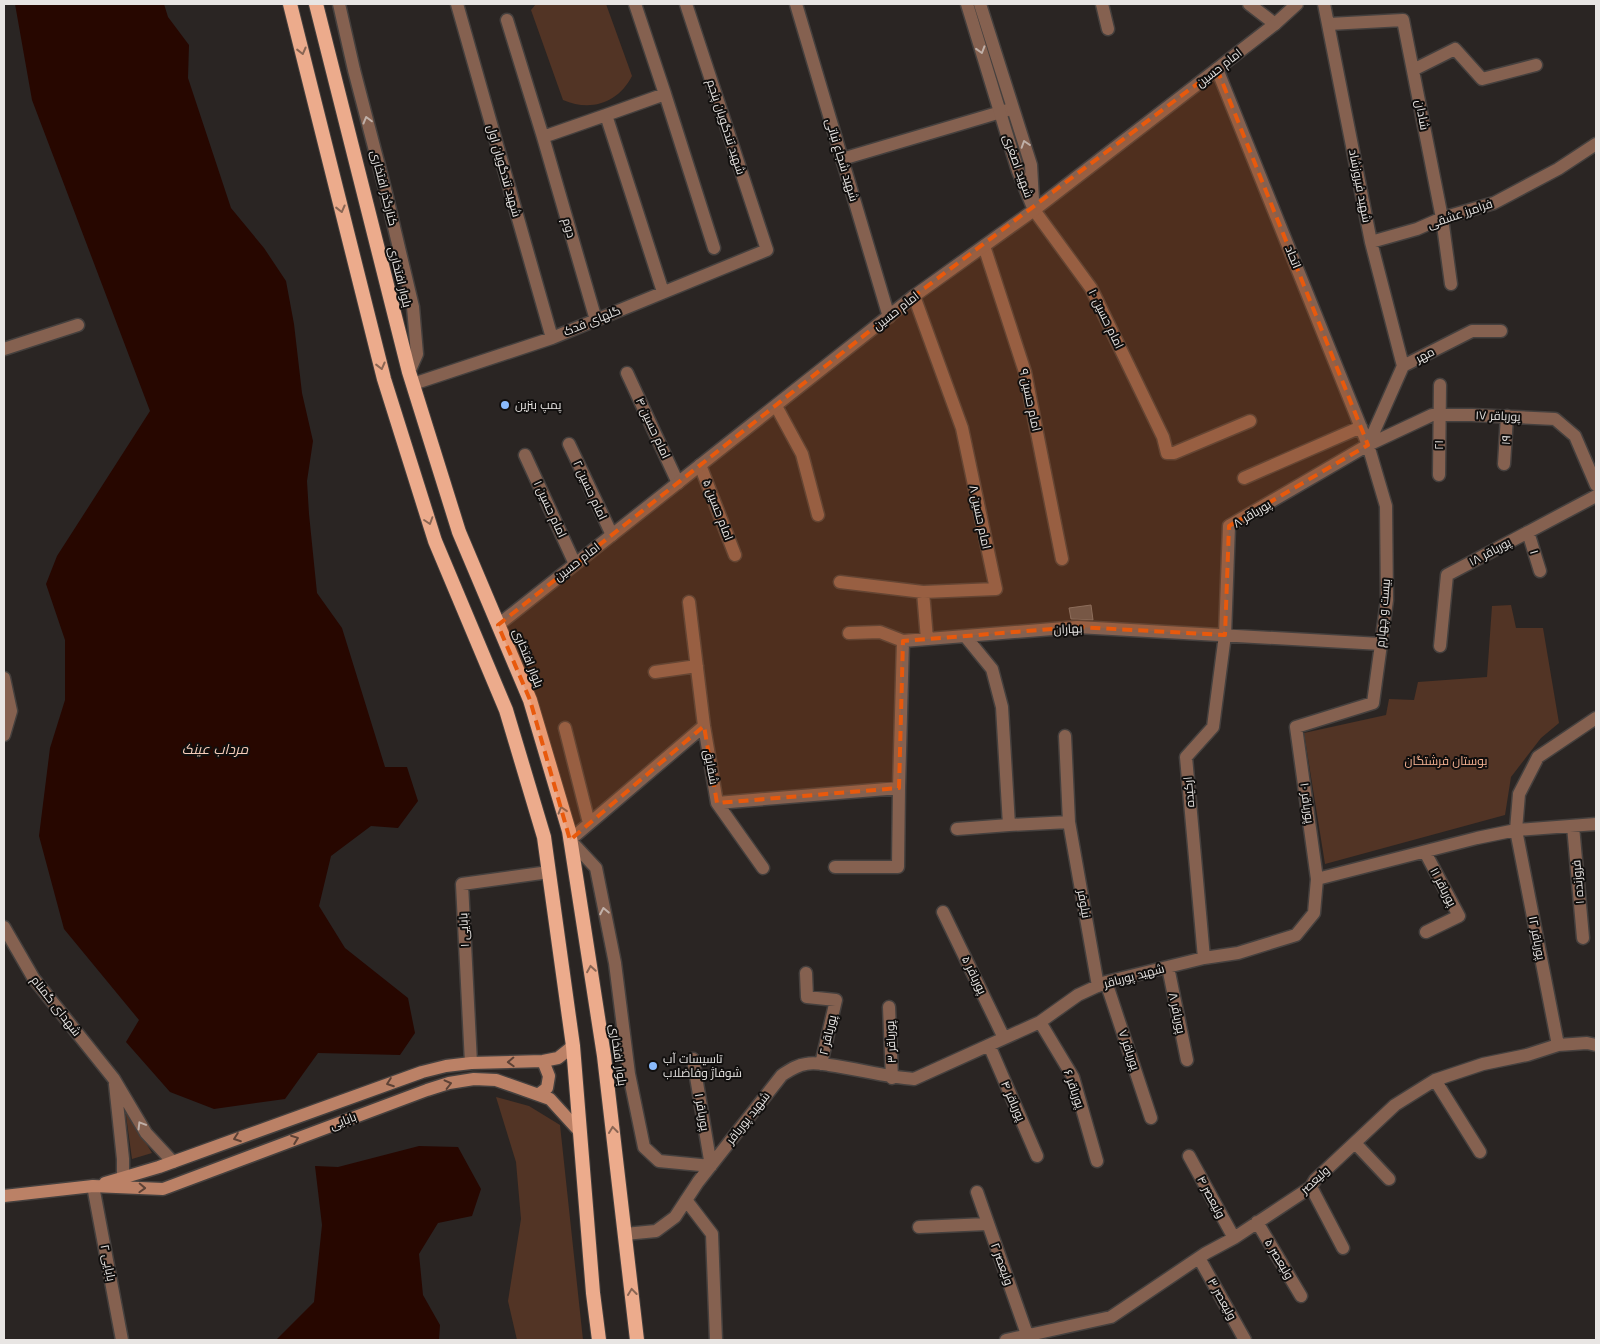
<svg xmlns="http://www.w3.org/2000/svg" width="1600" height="1344" font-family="Helvetica,Cairo,sans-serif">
<rect width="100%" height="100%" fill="#2a2523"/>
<path fill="#523425" d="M536,4H606L632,76C618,103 591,112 563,100L531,10Z
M1511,605L1516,628H1543L1559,723L1541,738L1511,777L1505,815L1325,864L1304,733L1386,715L1389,699L1414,700L1418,682L1487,677L1492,606Z
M496,1097L529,1106L560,1125L583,1340H517L508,1301L521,1219L516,1162Z
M125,1108L152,1153L132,1159Z"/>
<path fill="#270700" d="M15,4H164L168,17L189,45L188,78L231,208L264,248L286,281L294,324L302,393L313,441L307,481L309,514L317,593L342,628L385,767H407L418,801L398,828L371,826L331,856L319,906L345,948L408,998L415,1033L400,1055L318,1053L285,1099L214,1109L170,1092L126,1042L139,1020L64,929L39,836L50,748L65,700V640L46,584L57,556L150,411L32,100Z
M419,1146L458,1147L481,1189L472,1216L438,1223L419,1254L423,1295L440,1325L439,1340H276L314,1302L322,1225L315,1166L338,1167Z"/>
<path fill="#5c5754" stroke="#77726f" d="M1091,605L1093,620L1071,619L1069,608Z"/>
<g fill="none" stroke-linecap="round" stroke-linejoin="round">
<g stroke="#45403e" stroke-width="15">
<path id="minor" d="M339,4L354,70L385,189L413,307L417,354L409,372
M457,4L552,338
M635,4L665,94
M796,4L889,317
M1102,4L1108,29
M1249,4L1275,24
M1324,4L1371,242L1403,366
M507,20L543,137L606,115L663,292
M1329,24L1403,20L1442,218L1451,284
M1217,69L1368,445L1386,506L1387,600L1373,703L1296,727L1317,879
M1413,70L1455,49L1482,79L1536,65
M606,115L665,94L714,248
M543,137L596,320
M842,159L1011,109
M1034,210L1091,288L1163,437L1167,453H1174L1250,421
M1371,242L1417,229L1442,218L1494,203L1558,169L1596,144
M984,246L1025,372L1062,559
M4,349L78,325
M627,373L678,483
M413,384L552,338L767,250L686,4
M776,406L802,454L818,515
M569,444L612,535
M1368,445L1403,366L1472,331H1501
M525,455L575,564
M1504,464L1507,416
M700,465L735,555
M1439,475L1440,385
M1244,478L1361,427
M1528,532L1540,571
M840,582L923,592L996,589L962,428L914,296
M923,592L927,639
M689,602L704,726L717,803L763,868
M849,633L880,632L903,641L1077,627L1381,644
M1440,646L1447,575L1596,496
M655,672L697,666
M4,678L11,711L4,735
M565,728L589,823
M1065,736L1069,822L1098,986
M717,803L899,788
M1009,825L1069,822
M1573,826L1583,938
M957,829L1009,825L1002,707L992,669L965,636
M1425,852L1459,916L1426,932
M835,867H898L899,788L903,641
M943,912L1004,1038
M4,927L34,979L114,1079L146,1133L173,1162
M1204,958L1186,757L1213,727L1225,635L1229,526L1368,445L1432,415H1472L1555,419L1575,436L1596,485
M1168,967L1187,1060
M806,973L807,997L836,1000L821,1064
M1106,982L1151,1118
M889,1007L892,1078
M1040,1022L1073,1077L1097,1161
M989,1045L1037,1156
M1558,1045L1516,830L1519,794L1538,757L1596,718
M693,1059L711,1166L659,1161L644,1147L629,1074L615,963L596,868L570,840L704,726
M471,1063L462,884L549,872
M1435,1080L1480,1152
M115,1084L123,1159V1177
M1356,1144L1389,1179
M1189,1156L1234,1238
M93,1186L122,1340
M1311,1187L1343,1248
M977,1192L1029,1340
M686,1200L712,1234L716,1340
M1257,1222L1301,1296
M919,1227L987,1224
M625,1234L656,1231L675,1217L698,1182L782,1075C790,1070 797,1065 806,1064C814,1062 822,1064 829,1065C859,1069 885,1077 914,1079L1040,1022L1078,995L1106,982L1204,958L1238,953L1296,935L1314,913L1317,879L1477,838L1516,830L1596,824
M1199,1258L1245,1340
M1006,1340L1111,1317L1206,1253L1234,1238L1311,1187L1315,1180L1395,1105L1435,1080L1483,1064L1527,1055L1558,1045L1587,1043L1596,1045"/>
</g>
<g stroke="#45403e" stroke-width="15">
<path id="tertiary" d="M967,4L1018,171L1034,210
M980,4L1031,165L1033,200
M498,625L914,296L1034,210L1217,69L1275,24L1297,4"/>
</g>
<g stroke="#45403e" stroke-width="15">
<path id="secondary" d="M539,1094L547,1088L549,1076L543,1061
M105,1183L159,1167L422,1072L446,1066L471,1063L543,1061L558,1058L573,1046
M4,1196L93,1186L163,1189L427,1090L449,1083L474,1079L496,1080L550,1099L580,1132"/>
</g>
<g stroke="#45403e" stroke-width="16">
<path id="trunk" d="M290,4L384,379L435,541L506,710L544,837L573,1046L593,1293L599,1340
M316,4L409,372L459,532L530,700L569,831L604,1056L637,1340"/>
</g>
<use href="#minor" stroke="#856150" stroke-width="12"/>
<use href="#tertiary" stroke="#856150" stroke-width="12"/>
<use href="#secondary" stroke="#bb8166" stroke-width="12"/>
<use href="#trunk" stroke="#ecab8c" stroke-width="14"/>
</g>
<defs><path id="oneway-chevron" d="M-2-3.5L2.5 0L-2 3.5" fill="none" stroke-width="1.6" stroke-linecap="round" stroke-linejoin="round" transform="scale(1.25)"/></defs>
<g stroke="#c0b0a8">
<use href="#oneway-chevron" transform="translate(981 50) rotate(73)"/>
<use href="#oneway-chevron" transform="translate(367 120) rotate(-105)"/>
<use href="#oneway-chevron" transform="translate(1025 144) rotate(-108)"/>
<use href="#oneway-chevron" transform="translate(604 911) rotate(-101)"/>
<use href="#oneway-chevron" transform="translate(141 1125) rotate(-121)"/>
</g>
<g stroke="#896553">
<use href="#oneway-chevron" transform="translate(302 51) rotate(76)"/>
<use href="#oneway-chevron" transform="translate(341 209) rotate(76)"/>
<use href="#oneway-chevron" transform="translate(381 366) rotate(76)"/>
<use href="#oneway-chevron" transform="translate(429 521) rotate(72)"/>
<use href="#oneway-chevron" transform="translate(562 810) rotate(-107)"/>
<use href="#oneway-chevron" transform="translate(591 969) rotate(-99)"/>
<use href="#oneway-chevron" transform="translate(613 1130) rotate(-97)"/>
<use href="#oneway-chevron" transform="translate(632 1292) rotate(-97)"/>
</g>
<g stroke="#5d4236">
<use href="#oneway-chevron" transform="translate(511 1062) rotate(178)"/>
<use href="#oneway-chevron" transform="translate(390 1083) rotate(160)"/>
<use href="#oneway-chevron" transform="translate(448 1084) rotate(-14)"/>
<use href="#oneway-chevron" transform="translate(237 1138) rotate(160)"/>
<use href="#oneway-chevron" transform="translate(295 1139) rotate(-21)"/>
<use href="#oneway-chevron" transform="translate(142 1188) rotate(2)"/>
</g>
<path fill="#e8590c" fill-opacity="0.2" stroke="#e8590c" stroke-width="4" stroke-dasharray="10 6" stroke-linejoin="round" d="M1217,69L1368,445L1229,526L1225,635L1077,627L903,641L899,788L717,803L704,726L570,840L530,700L498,625L914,296Z"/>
<g fill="#89bafc" stroke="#110f0e" stroke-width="2">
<circle cx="505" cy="405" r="5"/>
<circle cx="653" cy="1066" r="5"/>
</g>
<g text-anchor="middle" stroke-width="4" stroke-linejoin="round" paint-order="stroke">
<g font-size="12" fill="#e8e5e3" stroke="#110f0e">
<text transform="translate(1219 68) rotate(-38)" y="4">امام حسین</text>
<text transform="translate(1422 115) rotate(79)" y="4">شادان</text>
<text transform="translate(726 127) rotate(72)" y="4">شهید تندگویان پنجم</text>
<text transform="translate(842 160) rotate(73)" y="4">شهید شجاع نباتی</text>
<text transform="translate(1018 166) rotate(70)" y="4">شهید اصغری</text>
<text transform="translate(504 171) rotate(74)" y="4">شهید تندگویان اول</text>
<text transform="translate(1360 186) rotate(79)" y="4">شهید فیروزشاد</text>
<text transform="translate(384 188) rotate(76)" y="4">کنارگذر افتخاری</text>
<text transform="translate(1460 214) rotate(-19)" y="4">فرامرز عشقی</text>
<text transform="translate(569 228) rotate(74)" y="4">دوم</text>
<text transform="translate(1293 257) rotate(68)" y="4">اتحاد</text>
<text transform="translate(400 277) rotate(76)" y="4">بلوار افتخاری</text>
<text transform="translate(896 311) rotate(-38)" y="4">امام حسین</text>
<text transform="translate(1106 319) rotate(64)" y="4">امام حسین ۱۰</text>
<text transform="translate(592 321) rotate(-22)" y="4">گلهای فدک</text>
<text transform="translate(1425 355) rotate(-27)" y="4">مهر</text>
<text transform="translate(1030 400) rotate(78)" y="4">امام حسین ۹</text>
<text transform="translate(1498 416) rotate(2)" y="4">پورباقر ۱۷</text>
<text transform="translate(653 428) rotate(65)" y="4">امام حسین ۴</text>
<text transform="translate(1506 440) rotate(-86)" y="4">۱۹</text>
<text transform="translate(1439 445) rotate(-89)" y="4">۲۱</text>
<text transform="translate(590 490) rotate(65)" y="4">امام حسین ۲</text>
<text transform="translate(550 509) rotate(65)" y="4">امام حسین ۱</text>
<text transform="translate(718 510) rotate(69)" y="4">امام حسین ۵</text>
<text transform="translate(1252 514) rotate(-31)" y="4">پورباقر ۸</text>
<text transform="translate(980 517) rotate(78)" y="4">امام حسین ۸</text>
<text transform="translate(1490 552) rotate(-28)" y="4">پورباقر ۱۸</text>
<text transform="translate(1534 552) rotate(73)" y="4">۱</text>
<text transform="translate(577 562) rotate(-38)" y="4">امام حسین</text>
<text transform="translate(1383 613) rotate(-85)" y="4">بیست و چهارم</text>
<text transform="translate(1068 629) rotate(-3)" y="4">بهاران</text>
<text transform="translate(528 658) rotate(68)" y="4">بلوار افتخاری</text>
<text transform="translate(711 767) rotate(80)" y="4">شقایق</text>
<text transform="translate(1189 792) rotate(-95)" y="4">ارکیده</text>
<text transform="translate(1307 803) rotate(82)" y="4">پورباقر ۱۰</text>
<text transform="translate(1578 882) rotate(-95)" y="4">فروزنده ۱</text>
<text transform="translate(1443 887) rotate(62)" y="4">پورباقر ۱۱</text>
<text transform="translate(1084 904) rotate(80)" y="4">نیلوفر</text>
<text transform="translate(464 930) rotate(-93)" y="4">بابایی ۱</text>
<text transform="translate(1537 938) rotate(79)" y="4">پورباقر ۱۲</text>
<text transform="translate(974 975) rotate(64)" y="4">پورباقر ۵</text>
<text transform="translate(1134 976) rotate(-15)" y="4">شهید پورباقر</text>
<text transform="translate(56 1006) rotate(52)" y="4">شهدای گمنام</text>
<text transform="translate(1177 1013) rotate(78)" y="4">پورباقر ۸</text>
<text transform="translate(828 1035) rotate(-77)" y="4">پورباقر ۲</text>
<text transform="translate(891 1042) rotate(-93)" y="4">پورباقر ۳</text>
<text transform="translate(1129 1050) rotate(71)" y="4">پورباقر ۷</text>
<text transform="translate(618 1055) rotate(82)" y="4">بلوار افتخاری</text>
<text transform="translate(1074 1089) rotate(70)" y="4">پورباقر ۶</text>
<text transform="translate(1013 1101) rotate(66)" y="4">پورباقر ۴</text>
<text transform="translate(702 1112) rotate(80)" y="4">پورباقر ۱</text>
<text transform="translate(748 1118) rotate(-52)" y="4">شهید پورباقر</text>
<text transform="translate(343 1121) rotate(-21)" y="4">بابایی</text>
<text transform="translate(1315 1180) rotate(-42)" y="4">ولیعصر</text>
<text transform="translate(1211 1197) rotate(62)" y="4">ولیعصر ۴</text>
<text transform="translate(1279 1259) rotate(59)" y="4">ولیعصر ۵</text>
<text transform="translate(108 1263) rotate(79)" y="4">بابایی ۲</text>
<text transform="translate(1002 1264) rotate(70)" y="4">ولیعصر ۲</text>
<text transform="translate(1222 1299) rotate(61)" y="4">ولیعصر ۳</text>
</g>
<g font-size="12" fill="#e8e5e3" stroke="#110f0e" text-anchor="start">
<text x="515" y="409">پمپ بنزین</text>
<text x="663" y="1063">تاسیسات آب<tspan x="663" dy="14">شوفاژ وفاضلاب</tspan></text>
</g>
<g font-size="12" fill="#f7b393" stroke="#110f0e">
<text x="1446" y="765">بوستان فرشتگان</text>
</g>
<g font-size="14" font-style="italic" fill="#f7cdba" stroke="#110f0e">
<text x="215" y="754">مرداب عینک</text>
</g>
</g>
<rect width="1600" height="1344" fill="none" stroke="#e8e5e3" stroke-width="10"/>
</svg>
